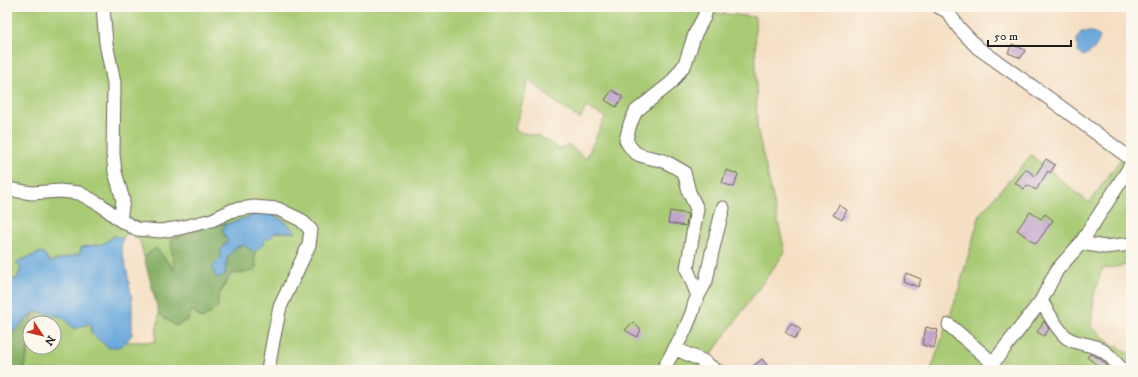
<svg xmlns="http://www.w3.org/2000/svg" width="1138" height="377" font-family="'IM FELL DW Pica',serif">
<rect width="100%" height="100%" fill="#fbf7ec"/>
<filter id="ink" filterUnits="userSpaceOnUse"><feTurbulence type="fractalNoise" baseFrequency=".025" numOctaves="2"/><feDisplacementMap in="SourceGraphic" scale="8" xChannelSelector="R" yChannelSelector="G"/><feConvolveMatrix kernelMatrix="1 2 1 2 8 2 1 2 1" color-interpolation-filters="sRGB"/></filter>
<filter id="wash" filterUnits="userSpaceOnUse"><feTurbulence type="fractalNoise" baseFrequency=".012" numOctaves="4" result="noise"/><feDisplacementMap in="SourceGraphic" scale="16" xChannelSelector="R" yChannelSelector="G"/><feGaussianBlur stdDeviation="0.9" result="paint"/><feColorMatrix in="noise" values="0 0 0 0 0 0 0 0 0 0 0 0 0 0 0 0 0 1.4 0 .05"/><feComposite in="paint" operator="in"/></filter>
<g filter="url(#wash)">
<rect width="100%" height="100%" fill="#f5dfc4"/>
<path fill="#a9cb74" stroke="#627448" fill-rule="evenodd" d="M7,7H668L688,13L694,7H716V13L755,17L757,128L785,252L710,356L725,370H24L30,343V347H54V323H35L37,311L62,317L74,329L91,323L122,346L126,342H155L159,314L176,326L192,310L202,319L217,308L218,297L232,274L256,270L255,252L263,244L265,238L269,239L276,232L296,233L289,225L278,217L265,212L226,224H206L190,234L171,239L175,270L156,248L144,257L140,241L129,232L123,238L114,236L103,244L82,247L79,254L50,262L41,252L16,262L21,268L17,279L7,280ZM529,79L555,102L580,119L586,107L605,117L586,159L569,145L559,149L539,136L514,131Z
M1031,155L1089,203L1120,160L1131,162V266L1127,265L1102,269L1094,295L1091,327L1111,343L1131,355V370H1019L1004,360L998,370H931L958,292L980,214Z"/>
<path fill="#86af66" stroke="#516641" d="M206,224H226L222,231L229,241L220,250L221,258L212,267L225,275C226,261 226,249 243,245L255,252L256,270L244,273L230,274L218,297V308L202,319L192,310L188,320L176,326L159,314L144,257L156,248L174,270L171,239L190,234Z
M35,311L32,323H30V337L24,370H7V338Z"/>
<path fill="#6ba9dd" stroke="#44627c" d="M1081,32H1093L1100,37C1097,46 1093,52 1083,56L1078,52L1077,39Z
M265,212C278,217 287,222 296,232H276L269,239H265L263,244L255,252L243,245L236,247L227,258L225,275L216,278L212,267L221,258L220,250L228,241L222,231L226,224Z
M114,236L123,238L121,248L127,272L132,299V335L122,346L109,348L91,333V323L74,329L62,317L35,311L7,338V280L17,279L21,268L16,262L42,252L50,262L79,254L82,247L103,244Z"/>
<g id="blocks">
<path fill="#c1a4cc" d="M1012,44L1025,50L1021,58L1008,53Z
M612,90L623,97L616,107L605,100Z
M1046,159L1055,165L1050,173L1048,171L1036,190L1027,185L1024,189L1015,183L1026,169L1035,176Z
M726,170L738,174L734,187L722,183Z
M839,205L847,210L842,220L833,215Z
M670,211L688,214L686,226L668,223Z
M1030,212L1041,219L1045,214L1053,220L1036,244L1017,230Z
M906,273L921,279L918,287L903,281Z
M1044,321L1049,329L1044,336L1037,332Z
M633,322L641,330L637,337L625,330Z
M791,323L801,330L795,339L785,332Z
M926,327L938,330L934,348L922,345Z
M1090,354L1099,358L1107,365L1103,370L1087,357Z
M762,359L771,370H748Z"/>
</g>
</g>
<g filter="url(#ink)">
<use href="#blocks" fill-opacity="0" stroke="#686057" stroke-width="1"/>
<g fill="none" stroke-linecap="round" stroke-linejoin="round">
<g stroke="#686057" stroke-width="15">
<path id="street" d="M103,7L106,43L114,83L113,154L115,172L123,200L120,220
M939,7L947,11L959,28L978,48L1050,99L1131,159
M7,189L32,193L60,191L79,193L101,205L120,220L137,229L160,231L180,228L212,220L233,210L254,207L278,209L301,220L311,230L309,245L280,307L273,341L268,370
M1081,243L1105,247L1131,244
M698,296L687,269L697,209L689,192L684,172C676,168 668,162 660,160C642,155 635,158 626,140L630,124L636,111L671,83L685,64L695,34L704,17L707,7
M1041,301C1049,313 1055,327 1066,337C1076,345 1089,343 1100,349C1110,354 1115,363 1123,370
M949,325L993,363L1041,301L1057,270L1081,243L1131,165
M676,349L703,361L715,370
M663,370L684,332L692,313L695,302L706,281L712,252L723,208"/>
</g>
<use href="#street" stroke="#fff" stroke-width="13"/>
</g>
</g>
<rect width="1138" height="377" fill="none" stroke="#fbf7ec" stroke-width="24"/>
<g transform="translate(42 335) rotate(125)"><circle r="19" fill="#fbf7ec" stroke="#a29f99"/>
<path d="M0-3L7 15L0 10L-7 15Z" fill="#c8321e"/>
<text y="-6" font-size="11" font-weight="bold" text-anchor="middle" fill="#1c1c1c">N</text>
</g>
<path d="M988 40v6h83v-6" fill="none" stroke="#1c1c1c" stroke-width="2"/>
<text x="994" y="40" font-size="12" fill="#1c1c1c" stroke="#fbf7ec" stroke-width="3" paint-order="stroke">50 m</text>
</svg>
